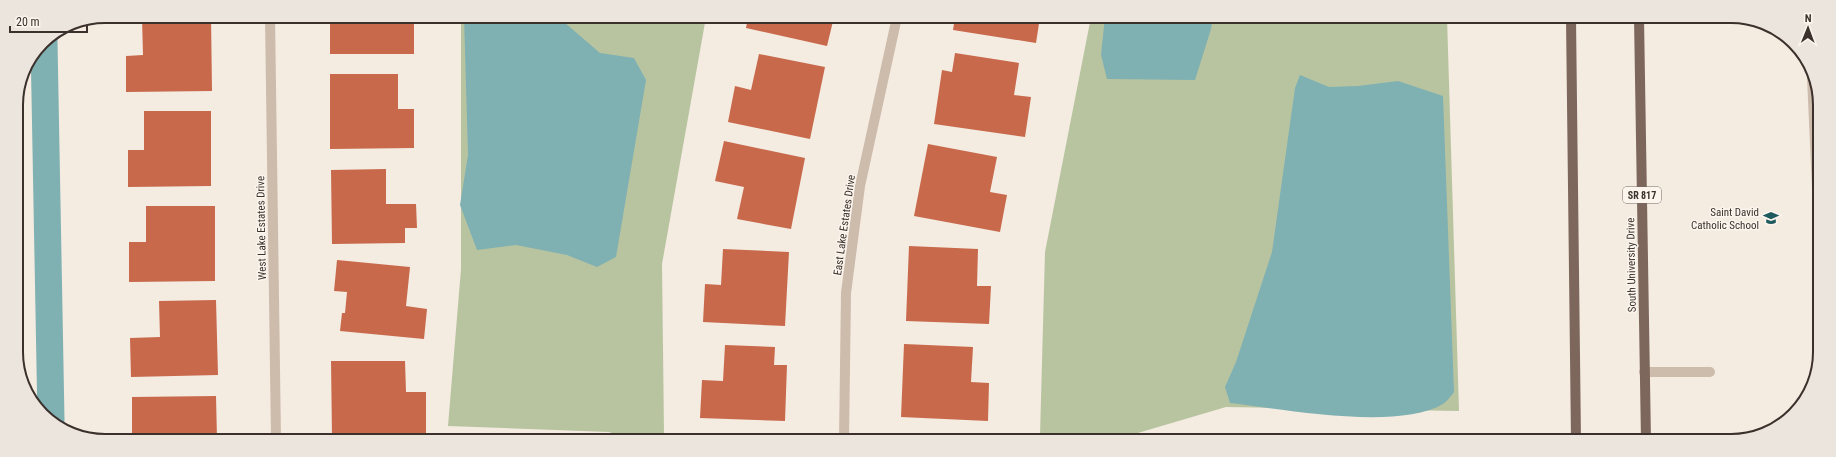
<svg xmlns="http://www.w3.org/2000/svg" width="1836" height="457" font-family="'Roboto Condensed',sans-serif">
<rect width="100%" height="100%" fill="#f4ebe1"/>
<path fill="#b8c4a0" d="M461,16L706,17L662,264L664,434L1040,436L1045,252L1091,17H1447L1459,411L1226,407L1114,440H632L609,432L448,426L461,269Z"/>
<path fill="#7fb0b2" d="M464,16H564V22L600,53L634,58L646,80L616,257L597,267L567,255L516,245L477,250L460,205L468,155Z
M1105,17H1213L1211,29L1195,80L1107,79L1101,55Z
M1300,75L1329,87L1358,86L1398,81L1443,96L1454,392C1451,396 1447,401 1443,404C1396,431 1284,409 1230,403L1225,387L1236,362L1272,252L1295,88Z"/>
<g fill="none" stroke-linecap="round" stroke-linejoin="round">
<path stroke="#7fb0b2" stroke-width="27" d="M44,41L51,420"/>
</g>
<path fill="#c8694b" d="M330,16H414V54H330Z
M211,17L212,91L126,92V56L143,55L142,18Z
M748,17H834L827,46L746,28Z
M955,17H1040L1036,43L953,30Z
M955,53L1019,63L1014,95L1031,97L1025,137L934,124L942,70L952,72Z
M759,54L825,67L810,139L728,122L735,86L751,90Z
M330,74H398V109H414V148L330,149Z
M144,111H211V186L128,187V150H144Z
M724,141L805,158L791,229L737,219L744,187L715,181Z
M928,144L997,157L990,192L1007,195L1000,232L914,216Z
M386,169V204H416L417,228H405V243L332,244L331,170Z
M146,206H215V281L129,282V242H146Z
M909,246L978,249L977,286H991L989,324L906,321Z
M723,249L789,252L785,326L703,322L705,284L721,285Z
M337,260L410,267L406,306L427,309L424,339L340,331L342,313H345L347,292L334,291Z
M216,300L218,375L131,377L130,338L160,337L159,301Z
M904,344L973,347L971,382L989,383L988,421L901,417Z
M725,345L775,347L774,365H787L785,421L700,418L702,380L723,381Z
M331,361H405L406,392H426V436L332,437Z
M216,396L217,439H148V433H132V397Z"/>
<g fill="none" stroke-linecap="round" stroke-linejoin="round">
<path stroke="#cdbbac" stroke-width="10" d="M1812,77L1818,211
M1644,372H1710"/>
<path stroke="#cdbbac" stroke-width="10" d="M270,16L276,439
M844,440L846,293L860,186L897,17"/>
<path stroke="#7d675c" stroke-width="10" d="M1571,18L1576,441
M1639,18L1646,441"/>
</g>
<defs>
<g id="school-bare" transform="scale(1.2)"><path d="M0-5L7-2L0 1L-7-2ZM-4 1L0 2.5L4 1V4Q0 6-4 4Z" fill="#1f5a5e" stroke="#fbf5ee" stroke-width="2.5" paint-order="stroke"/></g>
</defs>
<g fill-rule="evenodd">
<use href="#school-bare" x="1771" y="218"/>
</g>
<g text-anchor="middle" stroke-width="3" stroke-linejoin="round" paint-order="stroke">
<rect fill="#fbf5ee" stroke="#756b66" stroke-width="1" x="1623" y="187" width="38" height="16" rx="3"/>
<g font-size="10" font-weight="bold" fill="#3b302b">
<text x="1642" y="199">SR 817</text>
</g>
<g font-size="11" fill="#3b302b" stroke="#fbf5ee" text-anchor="end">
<text x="1759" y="216">Saint David<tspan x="1759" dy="13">Catholic School</tspan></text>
</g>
<g font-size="11" fill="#3b302b" stroke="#fbf5ee">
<text transform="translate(844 225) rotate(-82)" y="4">East Lake Estates Drive</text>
<text transform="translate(261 228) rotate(-91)" y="4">West Lake Estates Drive</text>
<text transform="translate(1631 265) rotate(-91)" y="4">South University Drive</text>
</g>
</g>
<path d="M0 0H1836V457H0ZM105 23H1731A82 82 0 0 1 1813 105V352A82 82 0 0 1 1731 434H105A82 82 0 0 1 23 352V105A82 82 0 0 1 105 23Z" fill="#ece5de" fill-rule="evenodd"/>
<path fill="none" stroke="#3b302b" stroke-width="2" d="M105 23H1731A82 82 0 0 1 1813 105V352A82 82 0 0 1 1731 434H105A82 82 0 0 1 23 352V105A82 82 0 0 1 105 23Z"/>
<g transform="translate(1808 28) rotate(1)" stroke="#fbf5ee" stroke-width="3" paint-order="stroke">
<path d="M0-3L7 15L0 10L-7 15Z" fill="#3b302b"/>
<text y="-6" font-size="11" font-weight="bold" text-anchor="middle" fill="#3b302b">N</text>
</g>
<path d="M10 26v6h77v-6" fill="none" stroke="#3b302b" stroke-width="2"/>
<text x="16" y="26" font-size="12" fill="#3b302b" stroke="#fbf5ee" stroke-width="3" paint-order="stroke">20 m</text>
</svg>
